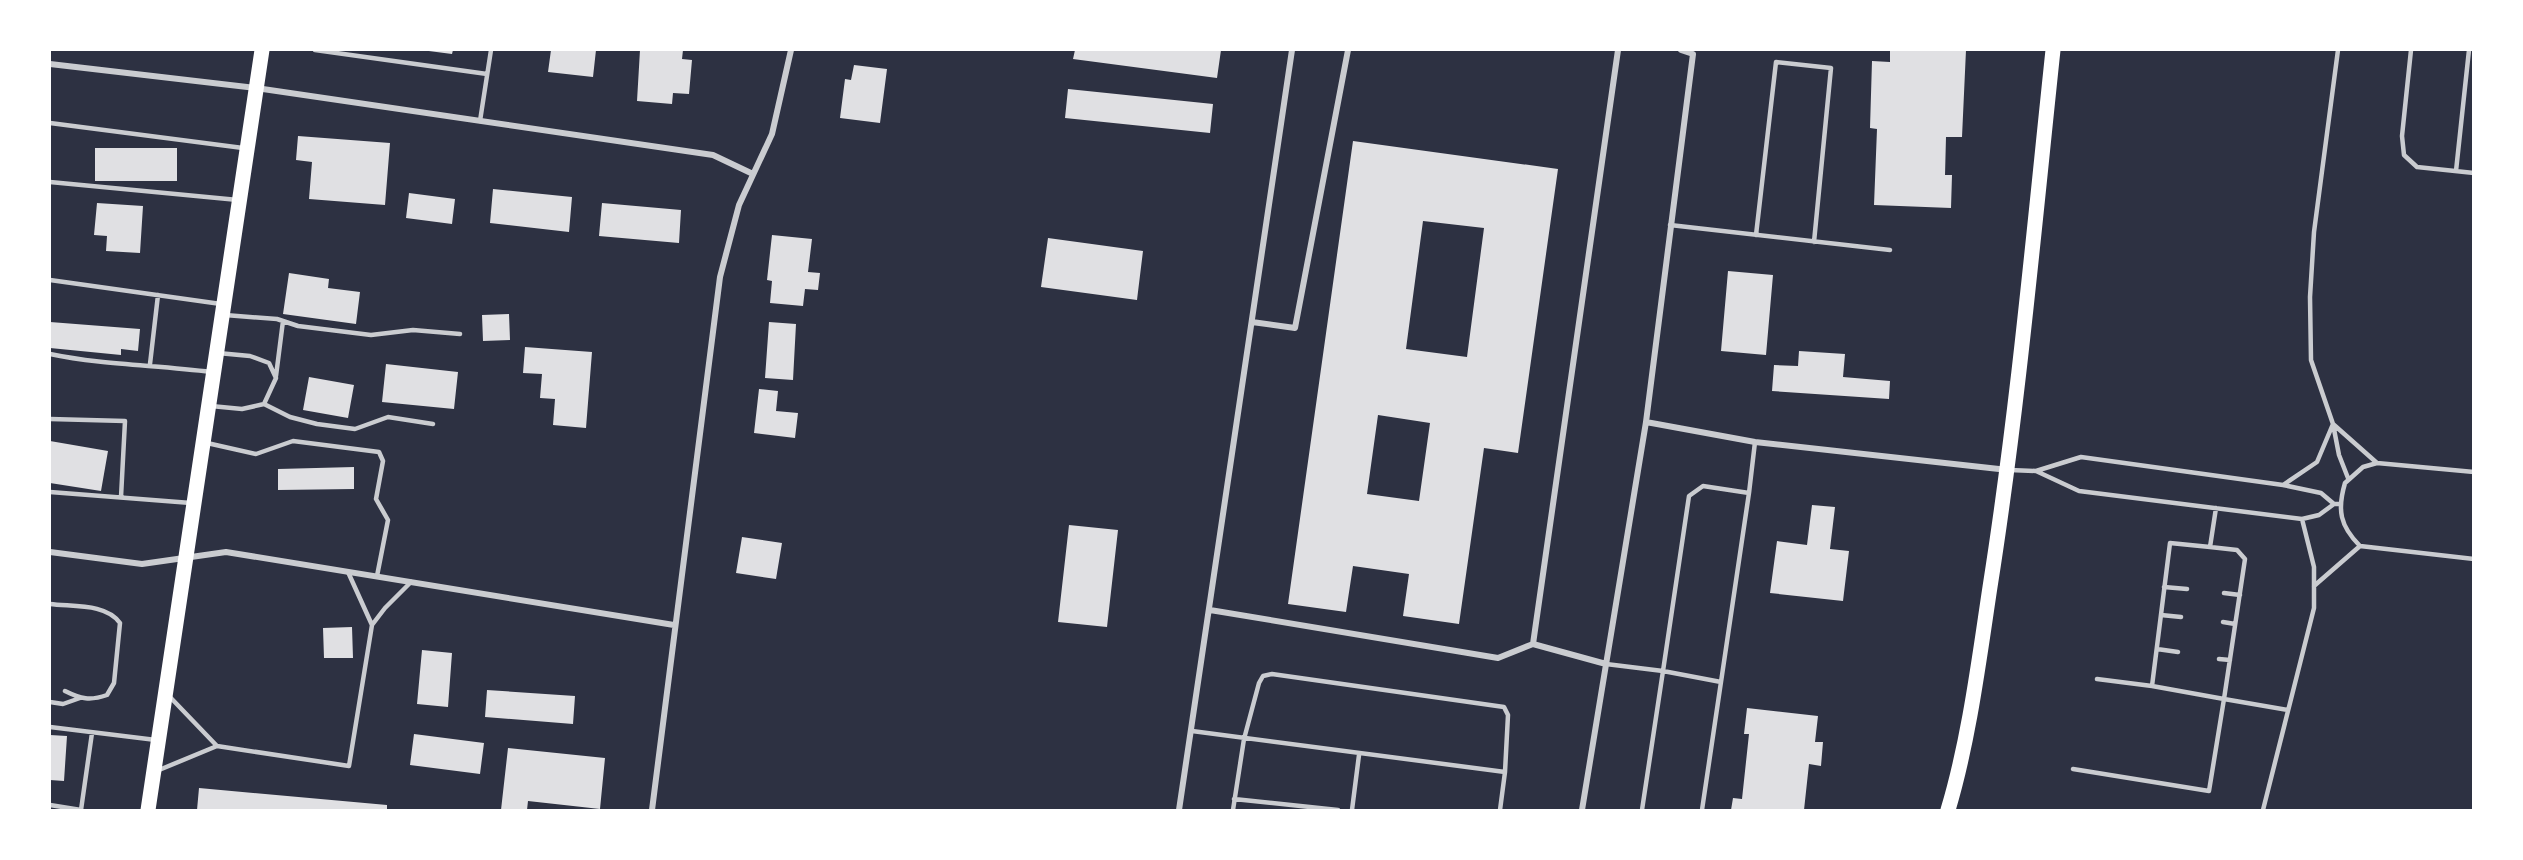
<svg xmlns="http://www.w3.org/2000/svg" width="2523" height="860" font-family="'DM Sans',sans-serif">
<rect width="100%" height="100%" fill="#2d3142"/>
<path fill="#e0e0e3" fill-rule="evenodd" d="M421,50H453L452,54Z
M551,50H596L593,77L548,72Z
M640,50H683L682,59L692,60L689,94L673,93L672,104L637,101Z
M1075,50H1221L1217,78L1073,59Z
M1890,50H1966L1962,137H1946L1945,175H1952L1951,208L1874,205L1877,129L1870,128L1872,61L1890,62Z
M854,65L887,69L880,123L840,118L845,79L851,80Z
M1068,89L1213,104L1210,133L1065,118Z
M298,136L390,143L385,205L309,199L312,162L296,160Z
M1353,141L1558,169L1518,453L1484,448L1459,624L1403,616L1409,574L1353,566L1346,612L1288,604ZM1423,221L1484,228L1467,357L1406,349ZM1378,415L1430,423L1419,501L1367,494Z
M95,148H177V181H95Z
M493,189L572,197L569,232L490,223Z
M409,193L455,199L452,224L406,218Z
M97,203L143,206L140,253L106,251L107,236L94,235Z
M602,203L681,210L679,243L599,236Z
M772,235L812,239L808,272L820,273L818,290L805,289L803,306L770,303L772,281L767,280Z
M1048,238L1143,251L1137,300L1041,287Z
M1728,271L1773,275L1766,355L1721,351Z
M289,273L329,279L328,288L360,292L356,324L283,314Z
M509,314L510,340L483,341L482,315Z
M50,322L140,329L138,351L121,349V355L50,348Z
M769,322L796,324L793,380L765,378Z
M525,347L592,352L586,428L553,425L555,399L540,398L542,374L523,373Z
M1799,351L1845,354L1843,377L1890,381L1889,399L1772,391L1774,365L1798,366Z
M386,364L458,372L454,409L382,402Z
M309,377L354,385L348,418L303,410Z
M759,389L778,391L776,411L798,413L795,438L754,433Z
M50,441L108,451L101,491L50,483Z
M354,467V489L278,490V469Z
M1812,505L1835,507L1830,549L1849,551L1843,601L1770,593L1777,541L1807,545Z
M1069,525L1118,530L1107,627L1058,622Z
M742,537L782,543L776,579L736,573Z
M352,627L353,658H324L323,628Z
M422,650L452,653L448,707L417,704Z
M487,690L575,696L573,724L485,717Z
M1747,708L1818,716L1815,742H1823L1821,766L1809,764L1804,810H1731L1733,798L1742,799L1749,734H1744Z
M414,734L484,743L480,774L410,765Z
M50,735L67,736L64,781L50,780Z
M508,748L605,758L600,809L528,801L527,810H501Z
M199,788L387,805V810H197Z"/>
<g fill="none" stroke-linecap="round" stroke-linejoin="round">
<path stroke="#caccd0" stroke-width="4.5" d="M315,50L487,74
M2338,50L2314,232L2310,297L2311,360L2333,424L2339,455L2348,478
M2411,50L2402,136L2404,155L2417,167L2474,173
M480,121L491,50
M50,123L243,148
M2456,171L2469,50
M50,182L238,200
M1670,225L1890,250
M1756,235L1776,62L1831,68L1814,242
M50,280L221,304
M225,315L277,319L298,326L371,335L413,330L460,334
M50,354C102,365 157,365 211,372
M150,364L158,295
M276,376L283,321
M264,404L290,417L317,424L355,429L388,417L433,424
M211,406L242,409L264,404L276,378L269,363L250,356L218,353
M50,419L125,421L121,497
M2333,424L2377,463
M207,443L256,454L293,441L379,452L383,461L376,499L388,520L377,576
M2010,470L2036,471L2081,457L2283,485L2321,493L2334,504H2341
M2036,471L2079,491L2302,519L2319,515L2334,504
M2474,472L2377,463L2363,467L2345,483C2337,510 2340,526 2360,546L2474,559
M2283,485L2317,462L2333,424
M50,492L191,503
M1749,493L1755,442
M348,572L372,625
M2314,586L2360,546
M2164,587L2187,589
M2224,593L2240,595
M50,604C72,607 106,603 120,623L114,683L107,695C90,701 81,699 65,691
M2161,615L2181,617
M2223,622L2235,624
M2157,649L2178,652
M2219,659L2230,660
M1606,664L1663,671L1642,810
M2097,679L2152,686L2170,543L2210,547L2216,508
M2152,686L2224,699L2245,559L2237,550L2210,547
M169,696L217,746
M50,702L63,704L80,698
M50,727L156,740
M1192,731L1505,772L1500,810
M2073,769L2209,791L2224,699L2288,710
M159,770L217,746L349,766L372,625L385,608L411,582
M1234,799L1338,810
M50,805L81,810
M81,810L92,733
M1233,810L1244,739L1259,683L1263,676L1272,674L1504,707L1508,715L1505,772
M1352,810L1359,755
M1702,810L1721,682L1663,671L1689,496L1703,486L1749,493L1721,682
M2263,810L2314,608V567L2302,519"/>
<path stroke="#caccd0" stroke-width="6" d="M50,64L256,88L713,155L753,174
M1252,322L1295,328L1348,50
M1646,422L1693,54L1681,50
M50,552L142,564L226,552L674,625
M1210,610L1498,658L1533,644L1606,664
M1533,644L1618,50
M652,810L720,277L739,205L772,134L791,50
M1179,810L1292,50
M1582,810L1646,422L1755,442L2008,470"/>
<path stroke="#fff" stroke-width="15" d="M148,810L262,50
M1948,810C1969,740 1979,660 1990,587C2018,409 2034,229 2053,50"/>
</g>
<rect width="2523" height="860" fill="none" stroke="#ffffff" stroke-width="102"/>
</svg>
